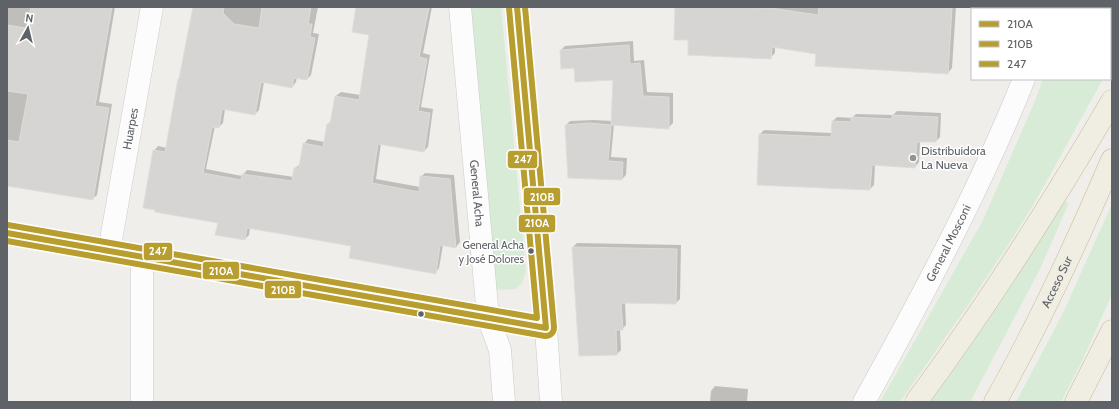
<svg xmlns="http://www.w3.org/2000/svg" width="1119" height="409" font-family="Cabin,sans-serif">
<rect width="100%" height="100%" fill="#efeeea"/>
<path fill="#d8ebd6" d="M471,7H501L526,272L522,283L516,289L496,290Z
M1072,7H1112V63L1110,67V9H1071Z
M1043,79H1103L1039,195L1014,236L964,311L900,402H880L982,222L1035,101Z
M1065,201L1068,203L1067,207L1040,269L970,402H927Z
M1112,204V294L1083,359L1061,402H1016L1063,313Z"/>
<path fill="#0003" d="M7,7H115L99,102L112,104L97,195L92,199L7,184Z
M194,7H318L313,33L319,34L311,75L307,79L297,77L296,82L292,87L264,82L259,110L255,114L225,109L223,123L219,127L215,126L206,169L242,176L247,170L294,177L295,168L301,164L304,144L308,139L325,142L328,124L332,120L336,96L341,92L360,95L371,34L357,7H432L423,53L430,55L421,107L433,109L428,147L424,151L381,143L376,179L420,187L421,177L425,173L454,175L460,242L456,247L443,245L439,268L435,273L352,246L250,228L249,235L245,239L219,222L154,151L158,146L167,148Z
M669,7H956L952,68L948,73L775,47V53L770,58L689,39L676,8H669Z
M633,41L634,61L644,60L647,92L673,93V123L668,128L614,124L611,157L627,158L626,175L622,179L566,125L570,121L594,120L612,121L614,78L575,67L561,50L565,46Z
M897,111L941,113L940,137L936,141H920L919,162L915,167L875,164L874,185L870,189L760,134L764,130L832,133L833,121L837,117L852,118L856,114L893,115Z
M577,243L681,245L680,299L676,303L625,302L626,325L622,329H620L621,350L617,354L580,355L573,247Z
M715,386L748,389L747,402H710L711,391Z"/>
<path fill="#d6d5d3" stroke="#deddd9" d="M31,7H112L95,106L109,108L93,200L7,186V140L19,142L28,94L7,91V25L26,28Z
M193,7H224L223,13L234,24L259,28L262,7H311L308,24H312L310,37L315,38L307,80L294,78L292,88L261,82L255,115L222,109L219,128L212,127L203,173L241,180L242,174L292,181L294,168H299L303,143L323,147L327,124H330L335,96L359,100L369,35L352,32L356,7H429L419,57L427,59L418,111L430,113L424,152L378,144L372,183L419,192L420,176L450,179L456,248L440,245L436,274L349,258L351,246L295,236L247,228L245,240L215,235L218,223L155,212V210L143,208L153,150L165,152L178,79H179Z
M675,7L771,8L818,15L819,7H952L948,74L815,66L816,54L772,47L771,59L688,55V40H674Z
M629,45L630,64L640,63L643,96L669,97V129L611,125L613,80L575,82L574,68L561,69L560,50Z
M892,115L938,117L936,142H917L915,168L872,165L870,190L757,185L759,134L831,137L832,121L851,122V117L892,119Z
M589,123L611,125L608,161L623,162L622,180L568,178L565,125Z
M572,247L677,249L676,304L621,303L623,330H616L617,355L579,356Z"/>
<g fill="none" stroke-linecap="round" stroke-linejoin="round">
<g stroke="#cbcccc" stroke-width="23">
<g id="street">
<path id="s1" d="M460,7L488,317"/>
<path id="s2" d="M109,251L152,7"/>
<path d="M142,257V402"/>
</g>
</g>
<g stroke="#cacacb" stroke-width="23">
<g id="secondary">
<path d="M517,7L546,328L551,402"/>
<path d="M1051,9L1052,7"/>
<path d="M7,233L546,328"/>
<path d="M488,317L500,350L504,402"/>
<path id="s3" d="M864,402C922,297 979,191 1024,79"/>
</g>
</g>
<g stroke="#c8b996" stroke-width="23">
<g id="highway">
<path d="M916,402C987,306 1052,204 1112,101"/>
<path id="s4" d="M995,402C1039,324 1077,242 1112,160"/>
<path d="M1076,402L1112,331"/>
</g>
</g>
<use href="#street" stroke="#fdfcfc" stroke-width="22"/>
<use href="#secondary" stroke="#fdfcfc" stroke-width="22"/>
<use href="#highway" stroke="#f0ede3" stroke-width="22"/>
<g stroke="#fff" stroke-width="9">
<path id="bus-1" d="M7,233L546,328L517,7"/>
</g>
<g stroke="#fff" stroke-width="9">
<path id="bus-2" d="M7,241L545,336C550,336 554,333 554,327L525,7"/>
</g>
<g stroke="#fff" stroke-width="9">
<path id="bus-3" d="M8,225L537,318L509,8"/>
</g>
<use href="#bus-1" stroke="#b79e2f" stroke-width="6"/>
<use href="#bus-2" stroke="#b79e2f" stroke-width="6"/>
<use href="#bus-3" stroke="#b79e2f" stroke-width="6"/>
</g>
<circle fill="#919496" stroke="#fff" stroke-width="1.5" cx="913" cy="158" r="4"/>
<g fill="#5f6368" stroke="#fff" stroke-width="1.5">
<circle cx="531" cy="251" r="3.5"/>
<circle cx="421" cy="314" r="3.5"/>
</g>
<g text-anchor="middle" stroke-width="3" stroke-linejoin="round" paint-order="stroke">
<g font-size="11" fill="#5f6368" stroke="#fff" text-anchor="end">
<text x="524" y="249">General Acha<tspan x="524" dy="14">y José Dolores</tspan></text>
</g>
<g font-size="12" fill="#5f6368" stroke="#fff">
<text dy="4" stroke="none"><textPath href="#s2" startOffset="124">Huarpes</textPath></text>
<text dy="4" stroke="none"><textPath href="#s1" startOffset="187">General Acha</textPath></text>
<text dy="4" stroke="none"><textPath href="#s3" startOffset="180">General Mosconi</textPath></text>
<text dy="4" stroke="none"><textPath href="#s4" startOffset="135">Acceso Sur</textPath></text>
</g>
<g font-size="12" fill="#5f6368" stroke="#fff" text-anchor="start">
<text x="921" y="155">Distribuidora<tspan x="921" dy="14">La Nueva</tspan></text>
</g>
</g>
<g stroke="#fff" stroke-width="1.5">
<rect x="507" y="150" width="31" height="19" rx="4" fill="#b79e2f"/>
<rect x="523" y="187" width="38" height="19" rx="4" fill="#b79e2f"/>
<rect x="518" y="214" width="38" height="19" rx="4" fill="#b79e2f"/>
<rect x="143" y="242" width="30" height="19" rx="4" fill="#b79e2f"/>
<rect x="202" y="261" width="38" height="19" rx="4" fill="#b79e2f"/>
<rect x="264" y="280" width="38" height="19" rx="4" fill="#b79e2f"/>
</g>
<g font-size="11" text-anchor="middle" font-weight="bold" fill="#fff">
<text x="523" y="163">247</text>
<text x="542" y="201">210B</text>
<text x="537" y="227">210A</text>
<text x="158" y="255">247</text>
<text x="221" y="275">210A</text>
<text x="283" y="294">210B</text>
</g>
<rect width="1119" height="409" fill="none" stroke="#5f6368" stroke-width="16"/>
<rect x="971" y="8" width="140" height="72" fill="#ffffff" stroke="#bfc1c3"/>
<rect x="979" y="21" width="20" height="6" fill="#b79e2f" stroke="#bfc1c3"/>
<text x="1007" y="28" font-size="12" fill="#5f6368">210A</text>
<rect x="979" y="41" width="20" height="6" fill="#b79e2f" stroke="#bfc1c3"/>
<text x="1007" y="48" font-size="12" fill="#5f6368">210B</text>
<rect x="979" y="61" width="20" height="6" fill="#b79e2f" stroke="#bfc1c3"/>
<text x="1007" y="68" font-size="12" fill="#5f6368">247</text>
<g transform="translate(28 28) rotate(8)" stroke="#ffffff" stroke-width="3" paint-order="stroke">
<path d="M0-3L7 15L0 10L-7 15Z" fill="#5f6368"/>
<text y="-6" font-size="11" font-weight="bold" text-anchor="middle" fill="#5f6368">N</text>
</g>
</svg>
